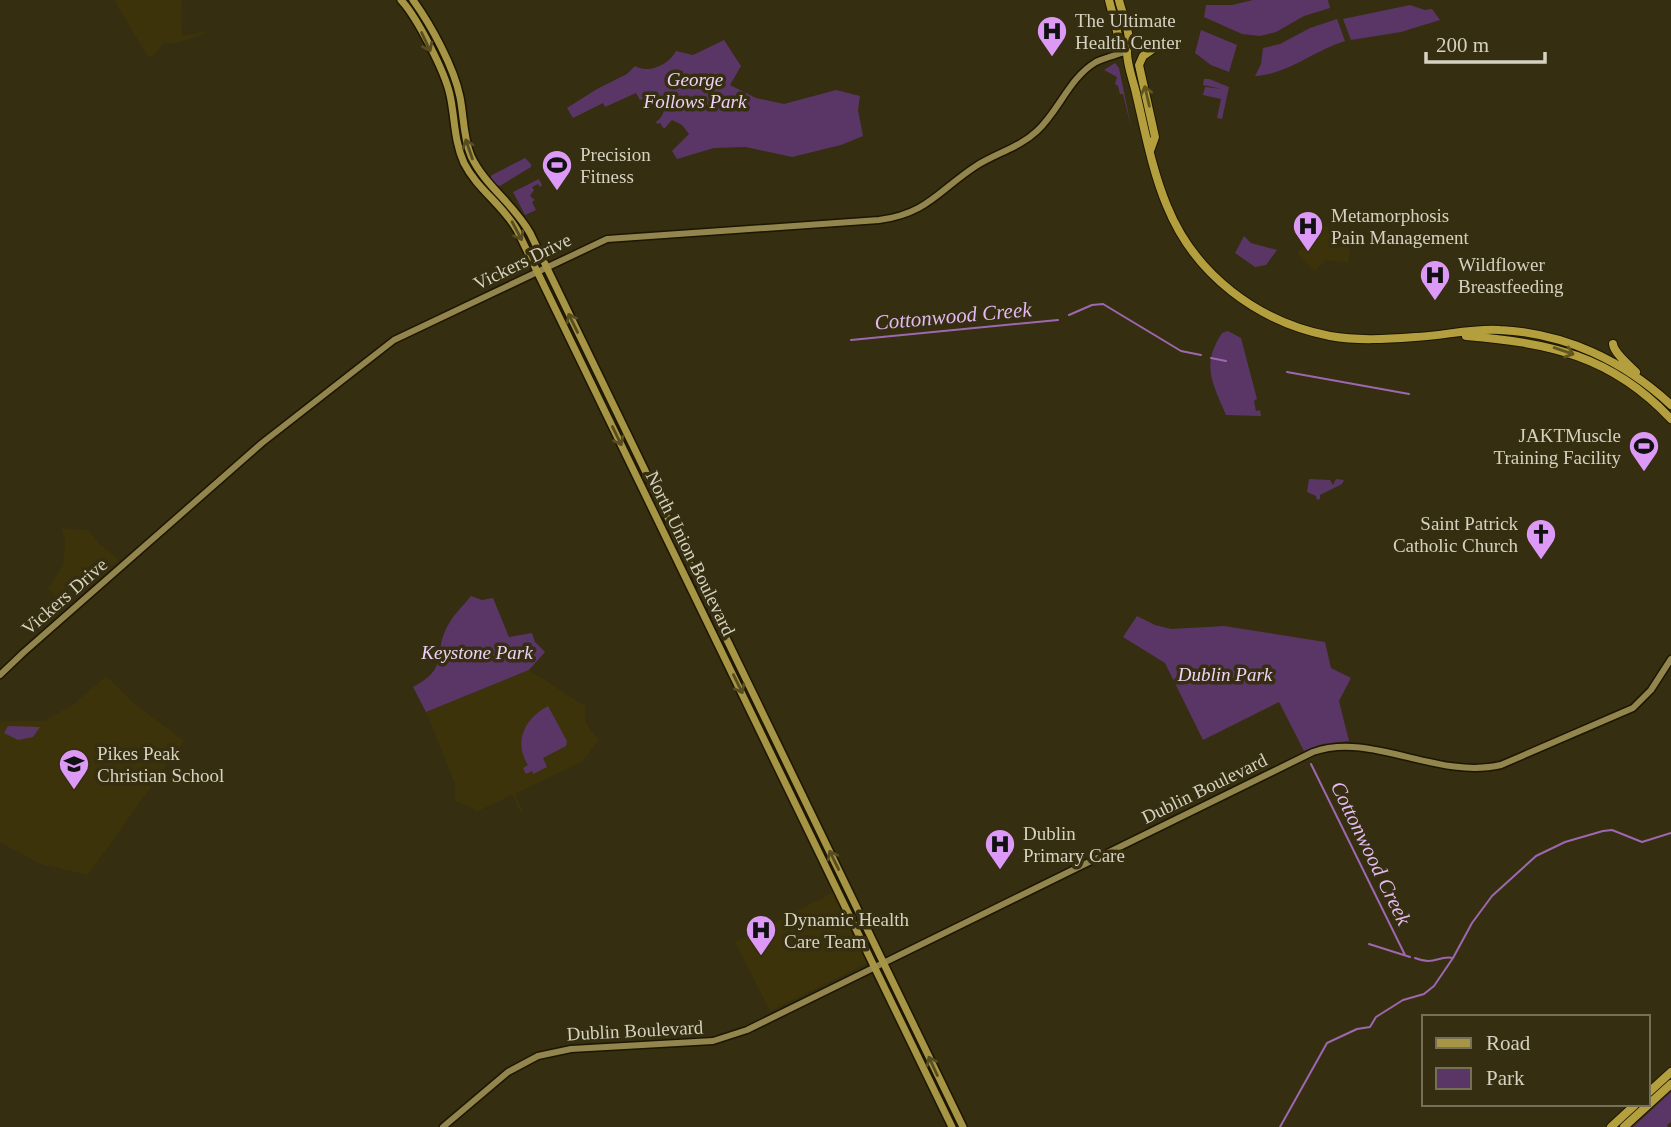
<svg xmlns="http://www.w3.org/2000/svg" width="1671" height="1127" font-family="'Times New Roman',serif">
<rect width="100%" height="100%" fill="#352e10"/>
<path fill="#3c330b" d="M114,0H182L181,21L183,36L204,31L205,34L173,44L165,42L151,58L147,55Z
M1323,226L1353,233L1348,263L1326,260L1315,271L1297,253Z
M61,528L88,530L100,544L119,560L64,606L48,588L63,565L65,541Z
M529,670L585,706V722L599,740L583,761L515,794L523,812L521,813L512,795L476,812L475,809L455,801V784L426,712Z
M106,676L131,701L184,741L88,875L40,864L0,842V721H44L75,703Z
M834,892L868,963L770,1011L735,942Z"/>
<path fill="#5a3666" d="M1253,0H1328L1330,8L1304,16L1276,32L1260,36L1242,34L1204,17L1206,5H1232Z
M1410,5L1425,10L1432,9L1440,20L1401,32L1351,40L1343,19Z
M1337,19L1345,41C1313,51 1289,74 1255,76L1261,64L1263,48L1280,44L1310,28Z
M1201,30L1237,45L1229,72L1211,65L1195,53Z
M724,40L741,66L730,85L756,98L784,104L836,90L860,96L858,110L863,136L841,145L792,157L746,147L714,148L677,159L672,151L689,134L682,125L672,120L664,129L660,123L657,124L656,122C674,108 659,91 640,100L636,93L605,107L603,103L573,118L567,108L597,89L627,74L635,66C648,74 669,65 676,51L693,55Z
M1115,63L1119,68L1132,131L1123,94H1120L1118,86L1115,84L1117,77L1104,70Z
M1204,79H1209L1229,87L1222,119L1217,118L1221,99L1203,95L1205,87L1222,89L1203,85Z
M525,158L531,164V167L500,186L496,185L490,178L492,175Z
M539,179L542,185L540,187L538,184L532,187L534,190L530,196L535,200L532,202L536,210L525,215L513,192Z
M1244,236L1251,243L1277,250L1266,265L1255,267L1235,253Z
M1228,331L1241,338L1257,399L1254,401L1256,411L1260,410L1261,416L1226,415C1212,382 1201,365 1222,333Z
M1309,479L1330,480L1333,485L1336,479L1344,480L1342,484L1320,495V499L1317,500L1316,496L1307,492Z
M471,596L482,600L493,598L509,637L532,633L535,642L545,652L529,670L426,712L413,687C450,668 433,653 447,627C453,615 463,606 471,596Z
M1137,616L1155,625L1171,629L1224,626L1325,642L1331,668L1351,678L1339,701L1349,741L1322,744L1304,751L1279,702L1203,740L1165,663L1123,637Z
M548,706L567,741L566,746L543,758L547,767L533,774L532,771L526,774L523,768L528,765C513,742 525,718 548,706Z
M8,726L40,727L33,737L18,740L4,733Z
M1671,1092V1122L1667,1125L1668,1127H1633Z"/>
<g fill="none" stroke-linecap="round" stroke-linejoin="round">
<path stroke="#9d68b0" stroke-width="2" d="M1069,315L1092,305L1103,304L1181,351L1201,355
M851,340L1058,320
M1211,358L1226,361
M1287,372L1409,394
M1311,764L1405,955
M1369,944L1410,957
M1415,958C1435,966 1438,955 1453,958
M1280,1127L1327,1043L1357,1029L1370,1027L1376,1017L1403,1000L1424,994L1434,986L1453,958L1472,923L1492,896L1536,856L1565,842L1603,831L1612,830L1642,842L1671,833"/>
<g stroke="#1d1600" stroke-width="9">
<path id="secondary" d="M0,675L23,653L262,443L394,340L607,239L879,220C927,214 939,190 976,166C996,153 1019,148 1037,131C1059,111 1069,78 1096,62C1106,57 1117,55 1127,51
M443,1127L508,1072L538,1056L571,1049L713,1041L747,1030L1313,752C1371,731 1437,780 1501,765L1633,708L1651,690L1671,659"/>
</g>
<g stroke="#1d1600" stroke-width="10">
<path id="primary" d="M401,0C417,17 445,72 450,95C455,118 454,141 464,163C477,189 503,205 517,230L952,1127
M413,0C431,25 454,67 460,97C464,117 463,137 471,156C485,186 514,204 530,233L963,1127"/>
</g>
<g stroke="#1d1600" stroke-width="10">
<path id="trunk" d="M1109,0L1120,43L1127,51
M1119,0C1122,13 1129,28 1129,41C1129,45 1127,48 1127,52C1127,65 1133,80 1136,93C1145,131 1152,170 1167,206C1195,275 1258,322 1330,336C1358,341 1387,339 1415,337C1443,336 1472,328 1500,330C1565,333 1624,361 1671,405
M1150,151L1155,137L1139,65L1143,56L1156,47
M1466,336C1549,343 1611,355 1671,419
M1613,344C1614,353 1629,365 1636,372
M1648,1093L1671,1072
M1611,1127L1636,1104
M1624,1127L1671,1084"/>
</g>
<use href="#secondary" stroke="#92854d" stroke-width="6"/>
<use href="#primary" stroke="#a69544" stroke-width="7"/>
<use href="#trunk" stroke="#b49f3e" stroke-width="8"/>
</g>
<defs><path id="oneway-shaft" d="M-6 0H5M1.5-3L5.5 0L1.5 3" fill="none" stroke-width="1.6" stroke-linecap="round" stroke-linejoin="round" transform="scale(1.75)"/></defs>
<g stroke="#574d20">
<use href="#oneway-shaft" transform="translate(426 42) rotate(65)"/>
<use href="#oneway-shaft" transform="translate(469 149) rotate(-109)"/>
<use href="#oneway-shaft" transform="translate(517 231) rotate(62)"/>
<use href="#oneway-shaft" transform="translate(573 323) rotate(-116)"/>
<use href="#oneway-shaft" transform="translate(617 436) rotate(64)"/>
<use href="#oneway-shaft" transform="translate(738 684) rotate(64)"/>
<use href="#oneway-shaft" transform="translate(834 860) rotate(-116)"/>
<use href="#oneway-shaft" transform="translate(933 1066) rotate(-115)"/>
</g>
<g stroke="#615620">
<use href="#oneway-shaft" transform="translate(1147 96) rotate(-103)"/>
<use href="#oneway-shaft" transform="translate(1564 351) rotate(19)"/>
</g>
<defs>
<g id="hospital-pin" transform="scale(1.575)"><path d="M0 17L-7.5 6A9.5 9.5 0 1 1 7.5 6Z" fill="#dc99f5" stroke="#352e10"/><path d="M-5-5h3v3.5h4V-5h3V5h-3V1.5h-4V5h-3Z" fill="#111"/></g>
<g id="stadium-pin" transform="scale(1.575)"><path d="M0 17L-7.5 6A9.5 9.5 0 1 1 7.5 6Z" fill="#dc99f5" stroke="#352e10"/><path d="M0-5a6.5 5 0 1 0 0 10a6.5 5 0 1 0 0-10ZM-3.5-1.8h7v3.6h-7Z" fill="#111"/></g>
<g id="church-pin" transform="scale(1.575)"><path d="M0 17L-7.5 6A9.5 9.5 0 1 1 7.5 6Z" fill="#dc99f5" stroke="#352e10"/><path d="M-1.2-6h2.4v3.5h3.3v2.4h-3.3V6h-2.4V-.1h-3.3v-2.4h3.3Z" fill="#111"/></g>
<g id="school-pin" transform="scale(1.575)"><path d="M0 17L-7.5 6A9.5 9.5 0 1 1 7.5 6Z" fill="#dc99f5" stroke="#352e10"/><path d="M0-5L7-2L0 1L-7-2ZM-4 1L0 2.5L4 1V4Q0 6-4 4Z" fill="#111"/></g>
</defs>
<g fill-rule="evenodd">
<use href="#hospital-pin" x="1052" y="31"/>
<use href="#stadium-pin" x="557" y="165"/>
<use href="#hospital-pin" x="1308" y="226"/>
<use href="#hospital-pin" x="1435" y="275"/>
<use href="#stadium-pin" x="1644" y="446"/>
<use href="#church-pin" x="1541" y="534"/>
<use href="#school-pin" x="74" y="764"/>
<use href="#hospital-pin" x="1000" y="844"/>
<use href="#hospital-pin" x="761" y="930"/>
</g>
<g text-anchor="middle" stroke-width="7" stroke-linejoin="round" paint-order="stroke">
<g font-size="19" fill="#d6d2c1" stroke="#352e10" text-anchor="start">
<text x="1075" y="27">The Ultimate<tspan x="1075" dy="22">Health Center</tspan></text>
<text x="580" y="161">Precision<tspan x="580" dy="22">Fitness</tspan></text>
<text x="1331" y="222">Metamorphosis<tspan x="1331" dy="22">Pain Management</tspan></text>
<text x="1458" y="271">Wildflower<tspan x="1458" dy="22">Breastfeeding</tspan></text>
<text x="1621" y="442" text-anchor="end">JAKTMuscle<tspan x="1621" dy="22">Training Facility</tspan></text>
<text x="1518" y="530" text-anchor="end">Saint Patrick<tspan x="1518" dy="22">Catholic Church</tspan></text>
<text x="97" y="760">Pikes Peak<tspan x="97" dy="22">Christian School</tspan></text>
<text x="1023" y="840">Dublin<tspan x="1023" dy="22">Primary Care</tspan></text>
<text x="784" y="926">Dynamic Health<tspan x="784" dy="22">Care Team</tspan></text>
</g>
<g font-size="19" font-style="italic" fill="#eed2f9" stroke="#352e10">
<text x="695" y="86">George<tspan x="695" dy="22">Follows Park</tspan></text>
<text x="477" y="659">Keystone Park</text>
<text x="1225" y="681">Dublin Park</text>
</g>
<g font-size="19" fill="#d6d2c1" stroke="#352e10">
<text transform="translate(522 261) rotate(-26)" y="7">Vickers Drive</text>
<text transform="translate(691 553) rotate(64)" y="7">North Union Boulevard</text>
<text transform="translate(64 596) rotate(-41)" y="7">Vickers Drive</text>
<text transform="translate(1204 788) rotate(-26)" y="7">Dublin Boulevard</text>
<text transform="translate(635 1030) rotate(-3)" y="7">Dublin Boulevard</text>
</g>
<g font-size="21" font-style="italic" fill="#e3b9f3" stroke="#352e10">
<text transform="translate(953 316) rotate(-5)" y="7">Cottonwood Creek</text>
<text transform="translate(1371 853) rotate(64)" y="7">Cottonwood Creek</text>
</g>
</g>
<rect x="1422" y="1015" width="228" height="91" fill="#352e10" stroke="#757057" stroke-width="2"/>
<rect x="1436" y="1038" width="35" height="10" fill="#a69544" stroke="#757057" stroke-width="2"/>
<text x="1486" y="1050" font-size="21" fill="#d6d2c1">Road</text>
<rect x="1436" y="1068" width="35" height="21" fill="#5a3666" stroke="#757057" stroke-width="2"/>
<text x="1486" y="1085" font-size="21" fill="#d6d2c1">Park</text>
<path d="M1426 52v10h119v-10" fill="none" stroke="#d6d2c1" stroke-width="3.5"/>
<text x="1436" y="52" font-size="21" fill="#d6d2c1" stroke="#352e10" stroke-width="5" paint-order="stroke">200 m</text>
</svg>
